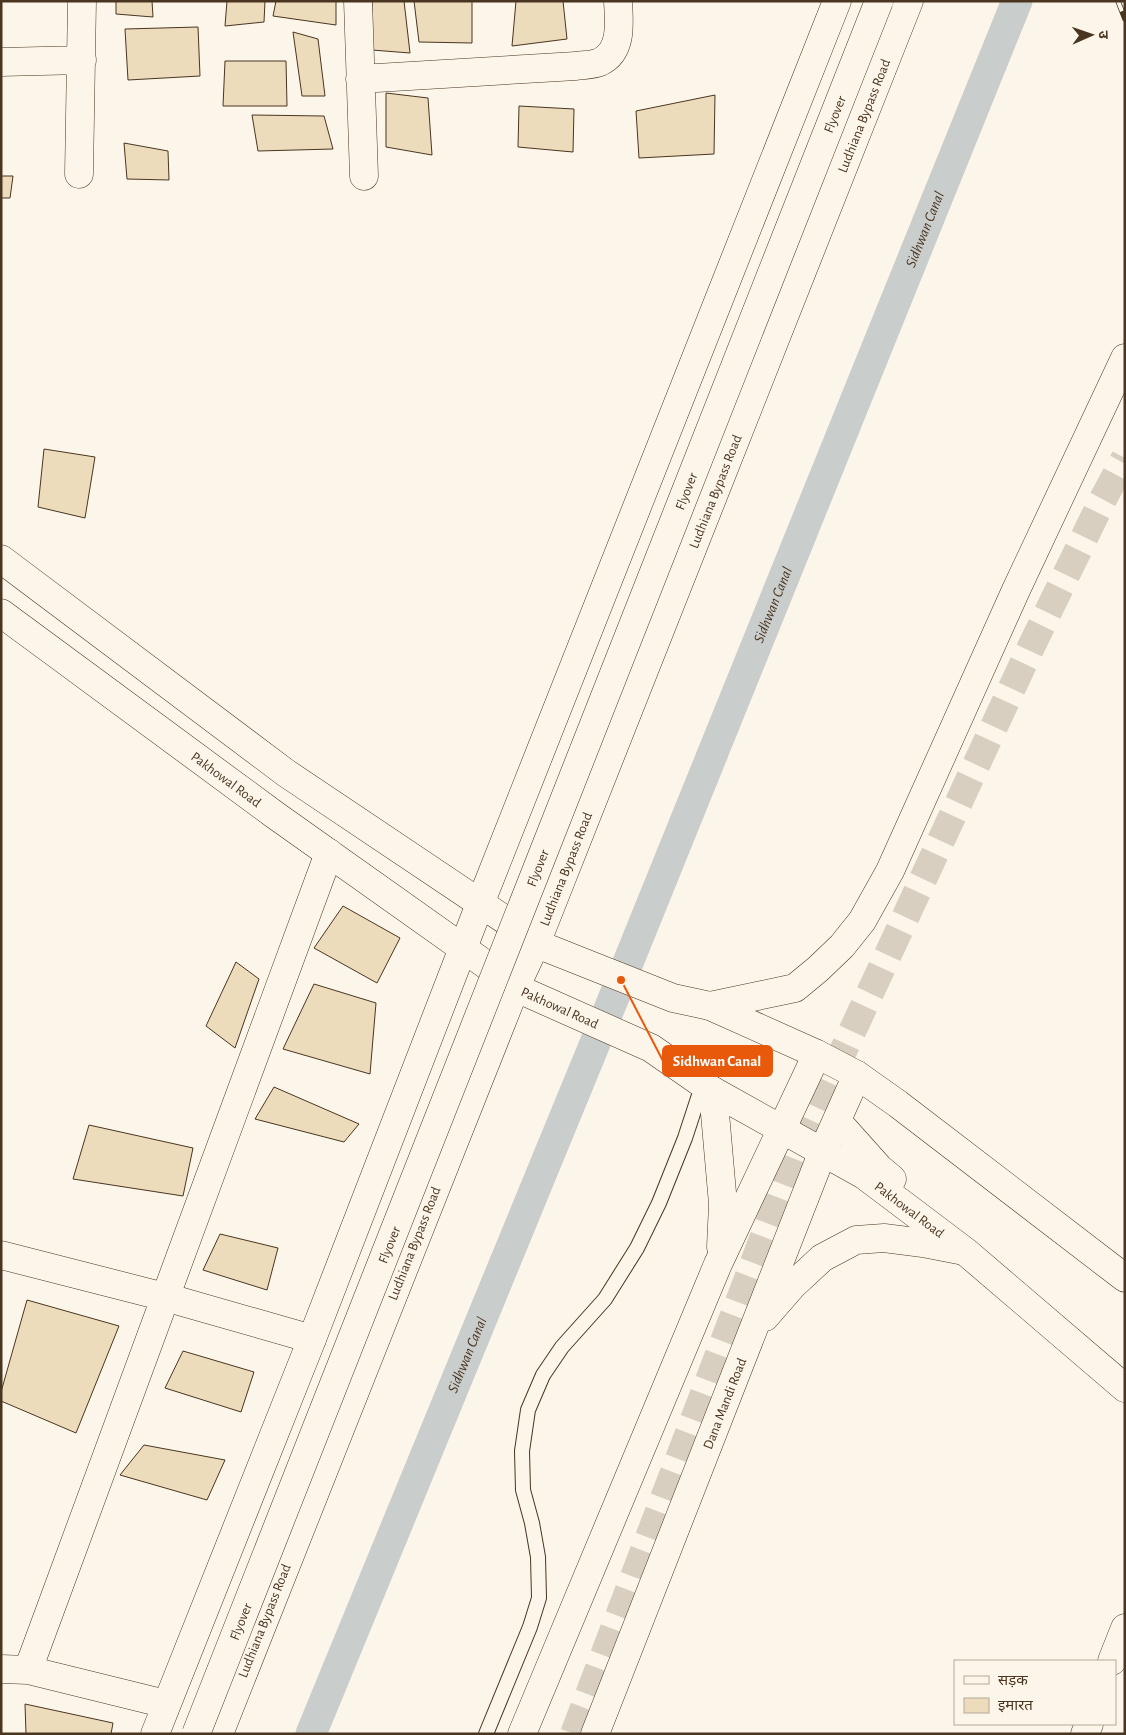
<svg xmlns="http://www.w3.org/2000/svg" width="1126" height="1735" font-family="'Alegreya Sans','Noto Sans Devanagari',sans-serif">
<rect width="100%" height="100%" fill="#fbf6e9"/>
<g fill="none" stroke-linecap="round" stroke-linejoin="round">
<path stroke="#c9cecd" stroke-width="31" id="s1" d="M311,1734L621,980L1017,1"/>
</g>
<path fill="#ecdcbc" stroke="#4a3520" d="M116,1H152L153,17L116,14Z
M227,1H265L264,22L225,26Z
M276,1H336V25L273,16Z
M372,1H404L410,53L372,50Z
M414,1H472V43L419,42Z
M516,1H563L567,39L512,46Z
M198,27L200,76L128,80L125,29Z
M293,32L318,39L325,96H302Z
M225,61H286L287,106H223Z
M386,93L428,98L432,155L386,147Z
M715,95L714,154L639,158L636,111Z
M519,106L574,109L573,152L518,147Z
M252,115L324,116L333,149L258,151Z
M124,143L168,151L169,180L127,179Z
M1,176H13L10,198H1Z
M44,449L95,457L85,518L38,507Z
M343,906L400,938L377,983L314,948Z
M236,962L259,979L235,1048L206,1026Z
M314,984L376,1003L370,1074L283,1049Z
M274,1087L359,1124L344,1142L255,1119Z
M89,1125L193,1148L183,1196L73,1179Z
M220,1234L278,1248L267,1290L203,1270Z
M27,1300L119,1326L76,1433L1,1401V1392Z
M183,1351L254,1372L241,1412L165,1388Z
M144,1445L225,1460L207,1500L120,1475Z
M25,1704L113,1723L111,1734H26Z"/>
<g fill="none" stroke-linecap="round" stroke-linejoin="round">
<path stroke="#d8cfc1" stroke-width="28" stroke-dasharray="28 14" stroke-linecap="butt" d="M574,1734L797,1150L1031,647L1102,501L1125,458"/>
<g stroke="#4a3520" stroke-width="16">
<path id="lane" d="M486,1734L530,1627L539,1598L538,1557L532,1523L523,1490L522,1451L528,1410L543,1375L562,1347L605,1299L637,1248L659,1203L685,1138L703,1083"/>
</g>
<g stroke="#4a3520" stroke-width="29">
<path id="street" d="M358,1L364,176
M1,62L82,60
M360,79L576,66C583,65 593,65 600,62C623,51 619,22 618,1
M79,174L82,1
M1,1255L165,1297L312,1339
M1112,1661L1125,1628
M1,1669L28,1670L329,853
M28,1670L166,1704
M1085,1734L1089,1724"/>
</g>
<g stroke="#4a3520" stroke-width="29">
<g id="secondary">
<path d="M1,559L286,773L547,948L673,998L710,1006L817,1054L857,1075L898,1104L1125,1278"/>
<path id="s2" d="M1,613L275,815L523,991L651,1048L713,1091L864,1175L966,1252L1125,1388"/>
<path d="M710,1006L795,988L818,969L842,946L862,921L890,871L1016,590L1125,358"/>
<path d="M713,1091L723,1204L721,1247"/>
<path d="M837,1121L879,1168L892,1179"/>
<path d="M765,1317L792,1286L822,1258L856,1240L884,1238L923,1243L959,1250"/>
<path d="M155,1734L312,1339L480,904L837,1"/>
<path id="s3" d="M219,1734L516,986L537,941L909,1"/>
<path d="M522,1734L718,1264L817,1054"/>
<path id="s4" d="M595,1734L823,1151L857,1075"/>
</g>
</g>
<use href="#lane" stroke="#fbf6e9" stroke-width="14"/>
<use href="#street" stroke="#fbf6e9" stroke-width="28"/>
<use href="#secondary" stroke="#fbf6e9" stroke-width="28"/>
<g stroke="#4a3520" stroke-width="5.5">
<path id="rail" d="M1118,1L1125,19"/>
</g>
<use href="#rail" stroke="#fbf6e9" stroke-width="4" stroke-dasharray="11" stroke-linecap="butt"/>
<g stroke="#4a3520" stroke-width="29" stroke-linecap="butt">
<g id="highway-bridge">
<path id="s5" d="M196,1734L879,1"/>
</g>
</g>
<use href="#highway-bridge" stroke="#fbf6e9" stroke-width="28"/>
</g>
<g text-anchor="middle" stroke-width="4" stroke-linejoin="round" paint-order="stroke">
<g font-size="14" fill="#4a3520" stroke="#fbf6e9">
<text dy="5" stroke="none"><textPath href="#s5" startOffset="1741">Flyover</textPath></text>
<text dy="5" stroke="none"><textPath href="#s3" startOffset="1742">Ludhiana Bypass Road</textPath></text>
<text dy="5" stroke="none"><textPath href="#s5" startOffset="1336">Flyover</textPath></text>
<text dy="5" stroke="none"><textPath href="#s3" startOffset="1338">Ludhiana Bypass Road</textPath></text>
<text dy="5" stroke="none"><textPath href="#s2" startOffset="280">Pakhowal Road</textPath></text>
<text dy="5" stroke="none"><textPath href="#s5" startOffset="931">Flyover</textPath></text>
<text dy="5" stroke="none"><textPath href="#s3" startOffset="932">Ludhiana Bypass Road</textPath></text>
<text dy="5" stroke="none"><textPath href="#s2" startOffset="685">Pakhowal Road</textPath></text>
<text dy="5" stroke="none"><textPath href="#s2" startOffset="1090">Pakhowal Road</textPath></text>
<text dy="5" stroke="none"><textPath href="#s3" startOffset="528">Ludhiana Bypass Road</textPath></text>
<text dy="5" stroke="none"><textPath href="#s5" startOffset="526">Flyover</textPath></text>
<text dy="5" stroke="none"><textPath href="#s4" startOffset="355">Dana Mandi Road</textPath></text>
<text dy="5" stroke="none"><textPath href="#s3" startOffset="122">Ludhiana Bypass Road</textPath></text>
<text dy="5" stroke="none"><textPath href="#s5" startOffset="121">Flyover</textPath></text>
</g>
<g font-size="15" font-style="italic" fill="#4a3520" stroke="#fbf6e9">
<text dy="5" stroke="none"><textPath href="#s1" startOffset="1625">Sidhwan Canal</textPath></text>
<text dy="5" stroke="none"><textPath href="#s1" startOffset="1220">Sidhwan Canal</textPath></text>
<text dy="5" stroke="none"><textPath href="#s1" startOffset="410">Sidhwan Canal</textPath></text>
</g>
</g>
<path fill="none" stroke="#e8590c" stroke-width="2" d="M621 980L663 1061"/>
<circle fill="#e8590c" stroke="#fbf6e9" stroke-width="2" cx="621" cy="980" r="5"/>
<rect fill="#e8590c" stroke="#e8590c" stroke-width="2" x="663" y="1046" width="109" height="30" rx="5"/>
<g font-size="15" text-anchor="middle" font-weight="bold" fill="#fff">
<text x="717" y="1066">Sidhwan Canal</text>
</g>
<rect width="1126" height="1735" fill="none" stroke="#4a3520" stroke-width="5"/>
<rect x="954" y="1660" width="162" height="65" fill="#fbf6e9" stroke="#b4a999"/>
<rect x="964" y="1676" width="25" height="8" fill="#fbf6e9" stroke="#b4a999"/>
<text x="998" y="1685" font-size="15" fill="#4a3520">सड़क</text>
<rect x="964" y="1698" width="25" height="15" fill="#ecdcbc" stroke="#b4a999"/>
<text x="998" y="1710" font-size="15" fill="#4a3520">इमारत</text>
<g transform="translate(1091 35) rotate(88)" stroke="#fbf6e9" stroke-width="4" paint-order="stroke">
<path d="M0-4L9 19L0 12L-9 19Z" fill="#4a3520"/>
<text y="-8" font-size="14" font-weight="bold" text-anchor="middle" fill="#4a3520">उ</text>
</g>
</svg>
